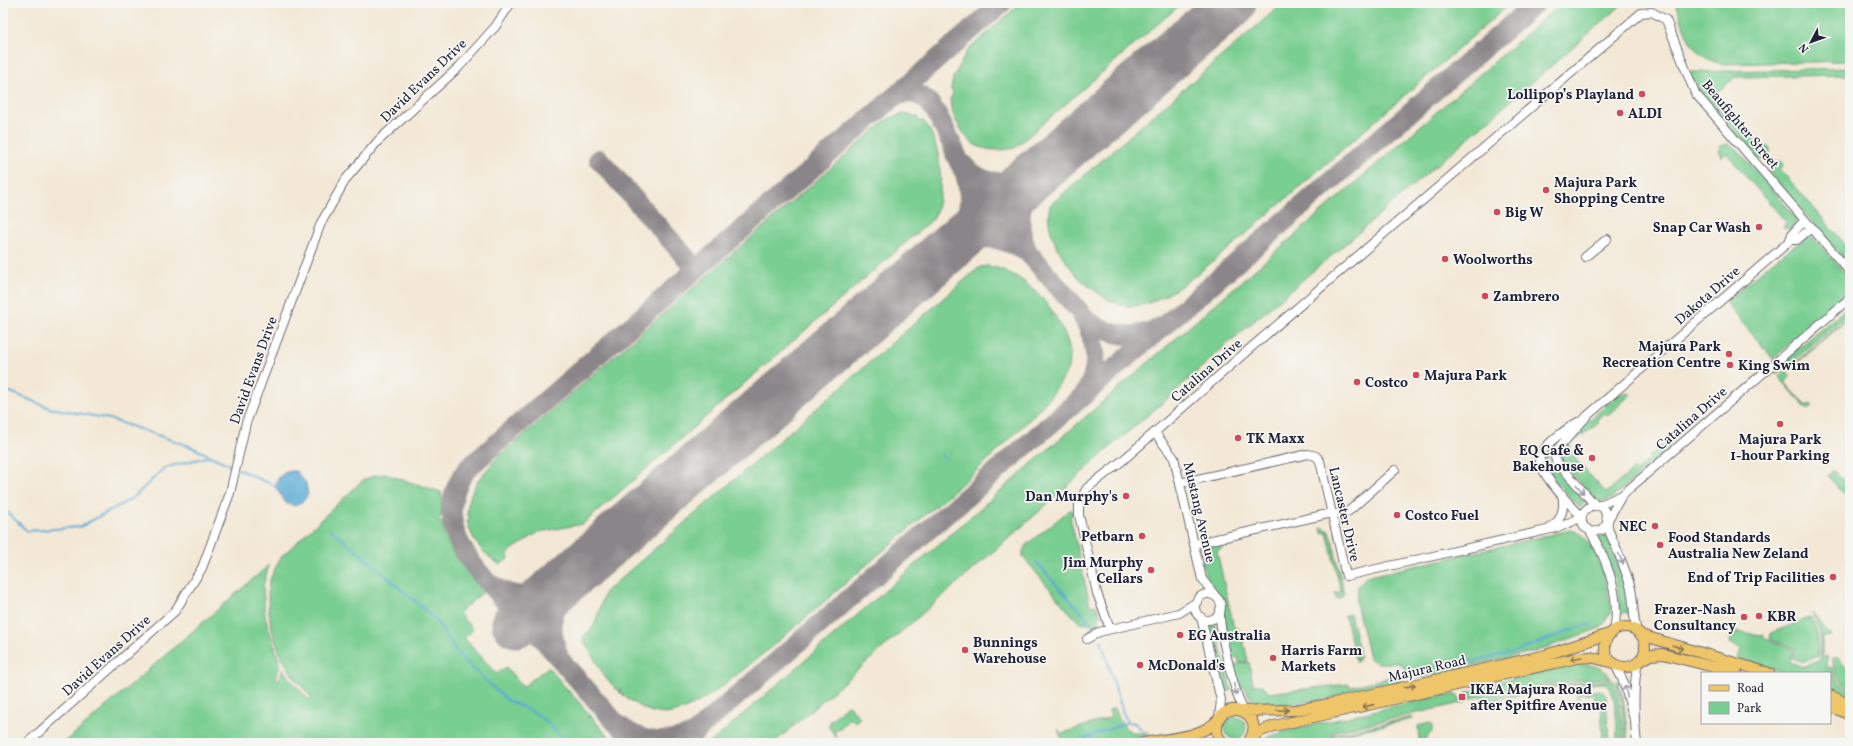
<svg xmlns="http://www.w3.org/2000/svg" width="1853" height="746" font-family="Vollkorn,serif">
<rect width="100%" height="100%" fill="#f6f6f2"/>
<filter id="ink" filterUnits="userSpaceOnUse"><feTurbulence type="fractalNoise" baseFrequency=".025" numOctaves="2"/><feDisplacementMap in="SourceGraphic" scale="8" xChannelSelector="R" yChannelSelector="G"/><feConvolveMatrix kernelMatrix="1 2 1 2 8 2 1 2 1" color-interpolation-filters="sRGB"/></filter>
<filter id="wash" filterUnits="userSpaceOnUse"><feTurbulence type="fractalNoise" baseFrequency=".012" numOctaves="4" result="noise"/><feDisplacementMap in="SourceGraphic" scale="16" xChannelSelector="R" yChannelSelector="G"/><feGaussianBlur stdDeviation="0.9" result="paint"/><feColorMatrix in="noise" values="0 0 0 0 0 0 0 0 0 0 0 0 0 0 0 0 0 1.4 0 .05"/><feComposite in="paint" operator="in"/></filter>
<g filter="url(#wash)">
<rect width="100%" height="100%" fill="#f3e8d5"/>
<path fill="#79ce91" stroke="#4e7866" d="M1021,3H1182L1015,148C1001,151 988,151 975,145C964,139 943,104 953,94L951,89L953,78L967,51Z
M1283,3H1511L1226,251C1201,270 1155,314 1121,305C1108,302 1098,292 1087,285L1089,282L1085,284C1066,264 1043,235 1050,205Z
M1562,3H1624L1357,234L1226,345L1167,399L1114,444L1033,517L774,743H710Z
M1676,3H1850V61L1721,64C1688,55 1686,32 1676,3Z
M1850,68V75L1735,77L1715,94L1714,100L1720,107L1717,111L1696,89L1689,72Z
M1718,98L1763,149L1767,145L1770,148V154L1765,159H1757L1717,113L1722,107L1716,100Z
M903,114L918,117L919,122L923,120C942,142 946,194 933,219L583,524L539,532L510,551L508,554L509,558L500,565C483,554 471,540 467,520L470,518L469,515H467C468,490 480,477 496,459L884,122L890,118Z
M1728,144L1737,149L1795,216L1796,222L1792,228L1786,229L1783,227L1786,222L1726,153L1722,157L1719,150L1721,146Z
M1780,161L1784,165L1780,169L1850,250V266L1770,174V166L1775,162Z
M1807,237L1815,239L1848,277L1850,289L1845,295L1773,359L1725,302L1772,262Z
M988,266C1015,270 1037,290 1053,312L1050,315L1054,314C1063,330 1075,349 1068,368C1060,388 1043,405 1029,420C975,476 913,524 855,575C818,607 782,639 743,670C722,686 698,707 672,713C651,717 635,704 619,692L622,689L618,691L605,677L582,638L594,626L605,592L970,275L980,267Z
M1850,305V312L1777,375L1775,370L1778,365Z
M1850,315V317L1787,372L1791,376L1785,382L1806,406L1811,403L1813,406L1807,409L1779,377Z
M1624,393L1631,394L1608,416L1605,413L1597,419L1599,423L1570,444L1571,447L1569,449L1577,461L1606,493L1634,469L1636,471L1650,459L1648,457L1667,441L1672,446L1612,498L1605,501L1598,502L1560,461L1558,453L1587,422L1619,394Z
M1546,453L1549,462L1585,503L1580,508L1549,474L1545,466Z
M1832,471H1835L1850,489V501L1828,476Z
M385,474L441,492L442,497L441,517L438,520L439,522H442L444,533L454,555L483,592L459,613L473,630L464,638L497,674L506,667L523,687L548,667L590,715L587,718L591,716L604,732L617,743H64L269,565L263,586L265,616L280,664L276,679L279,680L283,669L290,679L309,700L311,697C303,687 294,679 288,668C274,645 265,611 269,584C271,574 277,565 282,556L363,480L376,475Z
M1071,509L1075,514L1070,516L1090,606L1096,605L1100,615L1099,622L1094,625L1081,623L1070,613L1023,557V551L1026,545Z
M1321,527L1328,530L1332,538L1344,593L1342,597L1339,599L1336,598L1335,593L1341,592L1327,532L1322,533Z
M1571,530C1597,535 1610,591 1611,613L1607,616L1605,623L1600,628L1537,651L1417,678L1411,676L1400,663H1377L1369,658L1356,602L1358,586L1366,577Z
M1605,534C1618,563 1626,582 1629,614L1626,612L1621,614L1616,582L1598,538Z
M1220,543L1222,548L1217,551L1234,628H1238L1241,640L1243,639L1248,661L1239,663L1238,657L1232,658L1224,618V601L1218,593L1207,584L1202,560L1203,555L1208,547Z
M1812,612L1831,636L1822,637V656H1828L1827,668L1831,667L1837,681L1850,691V699L1830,690V673H1785L1737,658L1742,650L1729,643L1730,635L1735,636L1736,632L1764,635L1763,638L1794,650L1790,662L1804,667L1820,660V632Z
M1350,614L1360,656L1356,663L1345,615Z
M1811,617L1817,632L1818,656L1804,662L1793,658L1796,649L1770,639L1771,633Z
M1215,624L1231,690L1222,692L1208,626Z
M1833,658H1838L1850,672V688C1838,682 1832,671 1833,658Z
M1249,662L1253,685H1263L1268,693L1349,684L1350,687L1395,676L1402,681C1371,688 1285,713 1256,702C1250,699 1247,694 1245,688L1239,687L1234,665Z
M1577,665C1590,664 1603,666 1611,678L1560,682L1484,698L1483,696L1467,699L1466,693L1478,690L1492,683Z
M1612,680L1618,695L1624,743H1617C1616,727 1619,690 1603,683L1560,686L1487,702L1485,700L1556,685Z
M1615,681H1618L1623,698L1629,743H1626L1621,697Z
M1600,690L1603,692L1606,696L1609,743H1603L1601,700H1595L1593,693L1579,694V700L1576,698L1577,692Z
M1443,695H1458L1459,699L1465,698L1466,702L1333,732V735L1412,717L1413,719L1333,736L1324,743H1258L1266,737L1287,731Z
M848,704L860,718L855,722L851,718L834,733L837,738L829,727L830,721Z
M1115,708C1122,726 1128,737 1148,732L1147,735L1124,743H1069L1067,741L1063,743L1058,729L1061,734L1111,717L1109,710Z
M1224 728a11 11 0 1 1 22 0a11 11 0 1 1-22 0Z
M1430,723L1432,725V732L1426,738V743H1422L1421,740H1419L1418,726Z"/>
<path fill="#5aaad4" stroke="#3e6688" d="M287,471H296L306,483L308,495L303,501L295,506L285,502L275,486L279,477Z"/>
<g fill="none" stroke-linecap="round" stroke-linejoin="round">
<path stroke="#5aaad4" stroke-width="2" d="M3,389L50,408L110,419L189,446L234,467
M941,454L945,458
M238,469L275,486
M3,508L27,531L80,527L133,498L164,468L210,456
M330,529L369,561L434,618L459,655L484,679L507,700L535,713L549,724L567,743
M1036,562L1090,622
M1101,640L1123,713L1128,722L1135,723L1143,731
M1450,666L1518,651L1586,624L1591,625
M1414,674L1422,673
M1072,743L1128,722"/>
<path stroke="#8a8588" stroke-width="20" d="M894,97C904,93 914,91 924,98C938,107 957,157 965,174C976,212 964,235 935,259
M955,154L965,174L982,200L1088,321C1110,336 1135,340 1159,328
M599,159L696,269
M962,163C984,189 1010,185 1038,171
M1027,250C1013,217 1022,185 1049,162
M901,289C928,265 960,230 1000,240C1008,243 1017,245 1023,250
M1082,316C1097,340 1101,368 1085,393
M494,586C517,602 542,596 564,583
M523,617L615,722C639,743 664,746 693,734L1536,3
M521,619C484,577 423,528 467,469L1002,3
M558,654C545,617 555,596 581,568"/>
<path stroke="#8a8588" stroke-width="49" d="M516,623L1232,3"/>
</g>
</g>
<g filter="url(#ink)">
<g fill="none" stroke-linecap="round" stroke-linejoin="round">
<g stroke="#6b6771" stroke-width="10">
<path id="minor" d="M1790,240H1797L1812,227
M1585,257L1607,239
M1578,422C1567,428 1543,445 1540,457C1537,473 1571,505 1582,517
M1155,433L1174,458L1202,579L1217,598
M1180,483L1308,454L1316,456L1320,461L1346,576L1560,527L1582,517
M1596,506L1556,461L1554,453L1587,416L1784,246L1790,240L1792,234L1805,220
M1598,506L1622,495L1850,298
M1332,515L1349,511L1395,470
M1608,520L1621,497
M1608,522L1602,530L1592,532L1584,527C1582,523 1581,519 1582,515C1584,511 1587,508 1591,506C1609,501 1606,522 1609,531C1617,550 1626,569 1631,589C1634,604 1633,618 1637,632
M1550,528C1562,521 1565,507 1562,494
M1590,531C1607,560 1621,597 1614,631
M1194,544L1332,513
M1195 607a13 13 0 1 1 26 0a13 13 0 1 1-26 0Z
M1220,610C1219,635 1234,687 1243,711
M1201,617L1221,700L1219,718
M1110,629L1097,593L1079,515V502L1087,488L1122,461L1247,351L1641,13L1652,12L1666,20L1695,93L1850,272
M1087,639L1099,632L1179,613L1197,602
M1615,664L1624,683L1633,716
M27,743L175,611L202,568L230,493L246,423L321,223L346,179L378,141L459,67L495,27L511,3
M1637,743C1634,720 1633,684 1638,662"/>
</g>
<g stroke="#6b6771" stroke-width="12">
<path id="major" d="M1605 647a20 20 0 1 1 40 0a20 20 0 1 1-40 0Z
M1641,635L1769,673
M1640,661L1650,655L1663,654L1737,673
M1830,695L1850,705
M1830,706L1850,715
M1244,711L1295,710L1329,704L1546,655L1612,633
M1250,740L1259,732L1274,726L1577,658L1590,657L1614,663
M1143,743C1166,738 1200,739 1218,720
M1207,743H1224
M1224,743C1219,739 1216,733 1217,727C1219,696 1267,711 1250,739"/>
</g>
<use href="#minor" stroke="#fff" stroke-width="8"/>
<use href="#major" stroke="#eec569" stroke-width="10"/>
</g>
<defs><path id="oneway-shaft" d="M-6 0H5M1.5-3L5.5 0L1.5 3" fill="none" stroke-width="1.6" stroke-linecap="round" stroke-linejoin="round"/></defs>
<g stroke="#9c9ca7">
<use href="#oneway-shaft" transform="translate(1580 489) rotate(49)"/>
<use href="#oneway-shaft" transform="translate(1621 559) rotate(68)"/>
<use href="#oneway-shaft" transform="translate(1235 689) rotate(75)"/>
<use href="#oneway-shaft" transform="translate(1626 691) rotate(-102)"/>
</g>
<g stroke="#887452">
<use href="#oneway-shaft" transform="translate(1678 647) rotate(16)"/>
<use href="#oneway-shaft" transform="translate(1576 658) rotate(170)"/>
<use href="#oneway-shaft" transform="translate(1410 686) rotate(-13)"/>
<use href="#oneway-shaft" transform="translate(1368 706) rotate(167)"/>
<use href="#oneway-shaft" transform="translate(1283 710) rotate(-2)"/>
</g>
</g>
<g fill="#d1495b" stroke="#f6f6f2" stroke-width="1.5">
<circle cx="1642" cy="94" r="4"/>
<circle cx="1620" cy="113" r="4"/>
<circle cx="1546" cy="190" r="4"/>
<circle cx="1497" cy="212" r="4"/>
<circle cx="1759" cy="227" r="4"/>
<circle cx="1445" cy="259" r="4"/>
<circle cx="1485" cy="296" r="4"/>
<circle cx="1729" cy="354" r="4"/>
<circle cx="1730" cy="365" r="4"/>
<circle cx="1416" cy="375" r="4"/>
<circle cx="1357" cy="382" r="4"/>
<circle cx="1780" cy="424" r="4"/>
<circle cx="1238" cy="438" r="4"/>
<circle cx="1592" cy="458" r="4"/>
<circle cx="1126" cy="496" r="4"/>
<circle cx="1397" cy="515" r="4"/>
<circle cx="1655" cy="526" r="4"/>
<circle cx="1142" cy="536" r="4"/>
<circle cx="1660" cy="545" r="4"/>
<circle cx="1151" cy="570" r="4"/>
<circle cx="1833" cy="577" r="4"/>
<circle cx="1759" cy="616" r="4"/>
<circle cx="1744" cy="617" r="4"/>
<circle cx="1180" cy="635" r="4"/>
<circle cx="965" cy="650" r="4"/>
<circle cx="1273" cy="658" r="4"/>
<circle cx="1140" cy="665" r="4"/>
<rect x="1458" y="693" width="8" height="8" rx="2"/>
</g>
<g text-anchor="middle" stroke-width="3.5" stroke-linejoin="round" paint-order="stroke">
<g font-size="14" fill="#22223b" stroke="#f6f6f2">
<text transform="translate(423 80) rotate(-44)" y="5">David Evans Drive</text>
<text transform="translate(1741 124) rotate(50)" y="5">Beaufighter Street</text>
<text transform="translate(1707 295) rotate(-41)" y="5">Dakota Drive</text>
<text transform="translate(253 370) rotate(-70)" y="5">David Evans Drive</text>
<text transform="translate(1206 370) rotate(-41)" y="5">Catalina Drive</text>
<text transform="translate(1691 418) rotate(-41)" y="5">Catalina Drive</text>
<text transform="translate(1200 512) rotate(77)" y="5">Mustang Avenue</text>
<text transform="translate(1345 514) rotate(77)" y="5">Lancaster Drive</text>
<text transform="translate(106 655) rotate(-42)" y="5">David Evans Drive</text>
<text transform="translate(1427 668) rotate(-13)" y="5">Majura Road</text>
</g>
<g font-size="14" font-weight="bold" fill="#22223b" stroke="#f6f6f2" text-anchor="start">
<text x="1634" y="99" text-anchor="end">Lollipop’s Playland</text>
<text x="1628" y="118">ALDI</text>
<text x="1554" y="187">Majura Park<tspan x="1554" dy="16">Shopping Centre</tspan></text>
<text x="1505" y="217">Big W</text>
<text x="1751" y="232" text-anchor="end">Snap Car Wash</text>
<text x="1453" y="264">Woolworths</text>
<text x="1493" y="301">Zambrero</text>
<text x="1721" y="351" text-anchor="end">Majura Park<tspan x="1721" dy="16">Recreation Centre</tspan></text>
<text x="1738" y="370">King Swim</text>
<text x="1424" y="380">Majura Park</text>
<text x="1365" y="387">Costco</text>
<text x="1246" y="443">TK Maxx</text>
<text x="1780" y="444" text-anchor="middle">Majura Park<tspan x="1780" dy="16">1-hour Parking</tspan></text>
<text x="1584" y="455" text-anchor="end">EQ Cafe &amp;<tspan x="1584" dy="16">Bakehouse</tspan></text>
<text x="1118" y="501" text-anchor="end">Dan Murphy's</text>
<text x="1405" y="520">Costco Fuel</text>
<text x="1647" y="531" text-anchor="end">NEC</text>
<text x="1134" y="541" text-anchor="end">Petbarn</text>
<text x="1668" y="542">Food Standards<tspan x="1668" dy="16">Australia New Zeland</tspan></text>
<text x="1143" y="567" text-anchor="end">Jim Murphy<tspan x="1143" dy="16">Cellars</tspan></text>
<text x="1825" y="582" text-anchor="end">End of Trip Facilities</text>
<text x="1736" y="614" text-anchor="end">Frazer-Nash<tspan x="1736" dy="16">Consultancy</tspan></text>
<text x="1767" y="621">KBR</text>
<text x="1188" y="640">EG Australia</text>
<text x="973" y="647">Bunnings<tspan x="973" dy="16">Warehouse</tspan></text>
<text x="1281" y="655">Harris Farm<tspan x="1281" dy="16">Markets</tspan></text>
<text x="1148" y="670">McDonald's</text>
<text x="1470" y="694">IKEA Majura Road<tspan x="1470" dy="16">after Spitfire Avenue</tspan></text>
</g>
</g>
<rect width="1853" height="746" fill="none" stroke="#f6f6f2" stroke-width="16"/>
<rect x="1701" y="672" width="130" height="52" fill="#f6f6f2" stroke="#a1a1a9"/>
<rect x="1709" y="685" width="20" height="6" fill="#eec569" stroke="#a1a1a9"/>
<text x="1737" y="692" font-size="12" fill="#22223b">Road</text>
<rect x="1709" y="702" width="20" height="12" fill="#79ce91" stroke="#a1a1a9"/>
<text x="1737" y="712" font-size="12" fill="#22223b">Park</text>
<g transform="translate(1811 42) rotate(229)" stroke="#f6f6f2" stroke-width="3" paint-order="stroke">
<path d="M0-3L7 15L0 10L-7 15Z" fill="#22223b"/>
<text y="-6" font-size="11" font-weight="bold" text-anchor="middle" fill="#22223b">N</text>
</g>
</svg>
